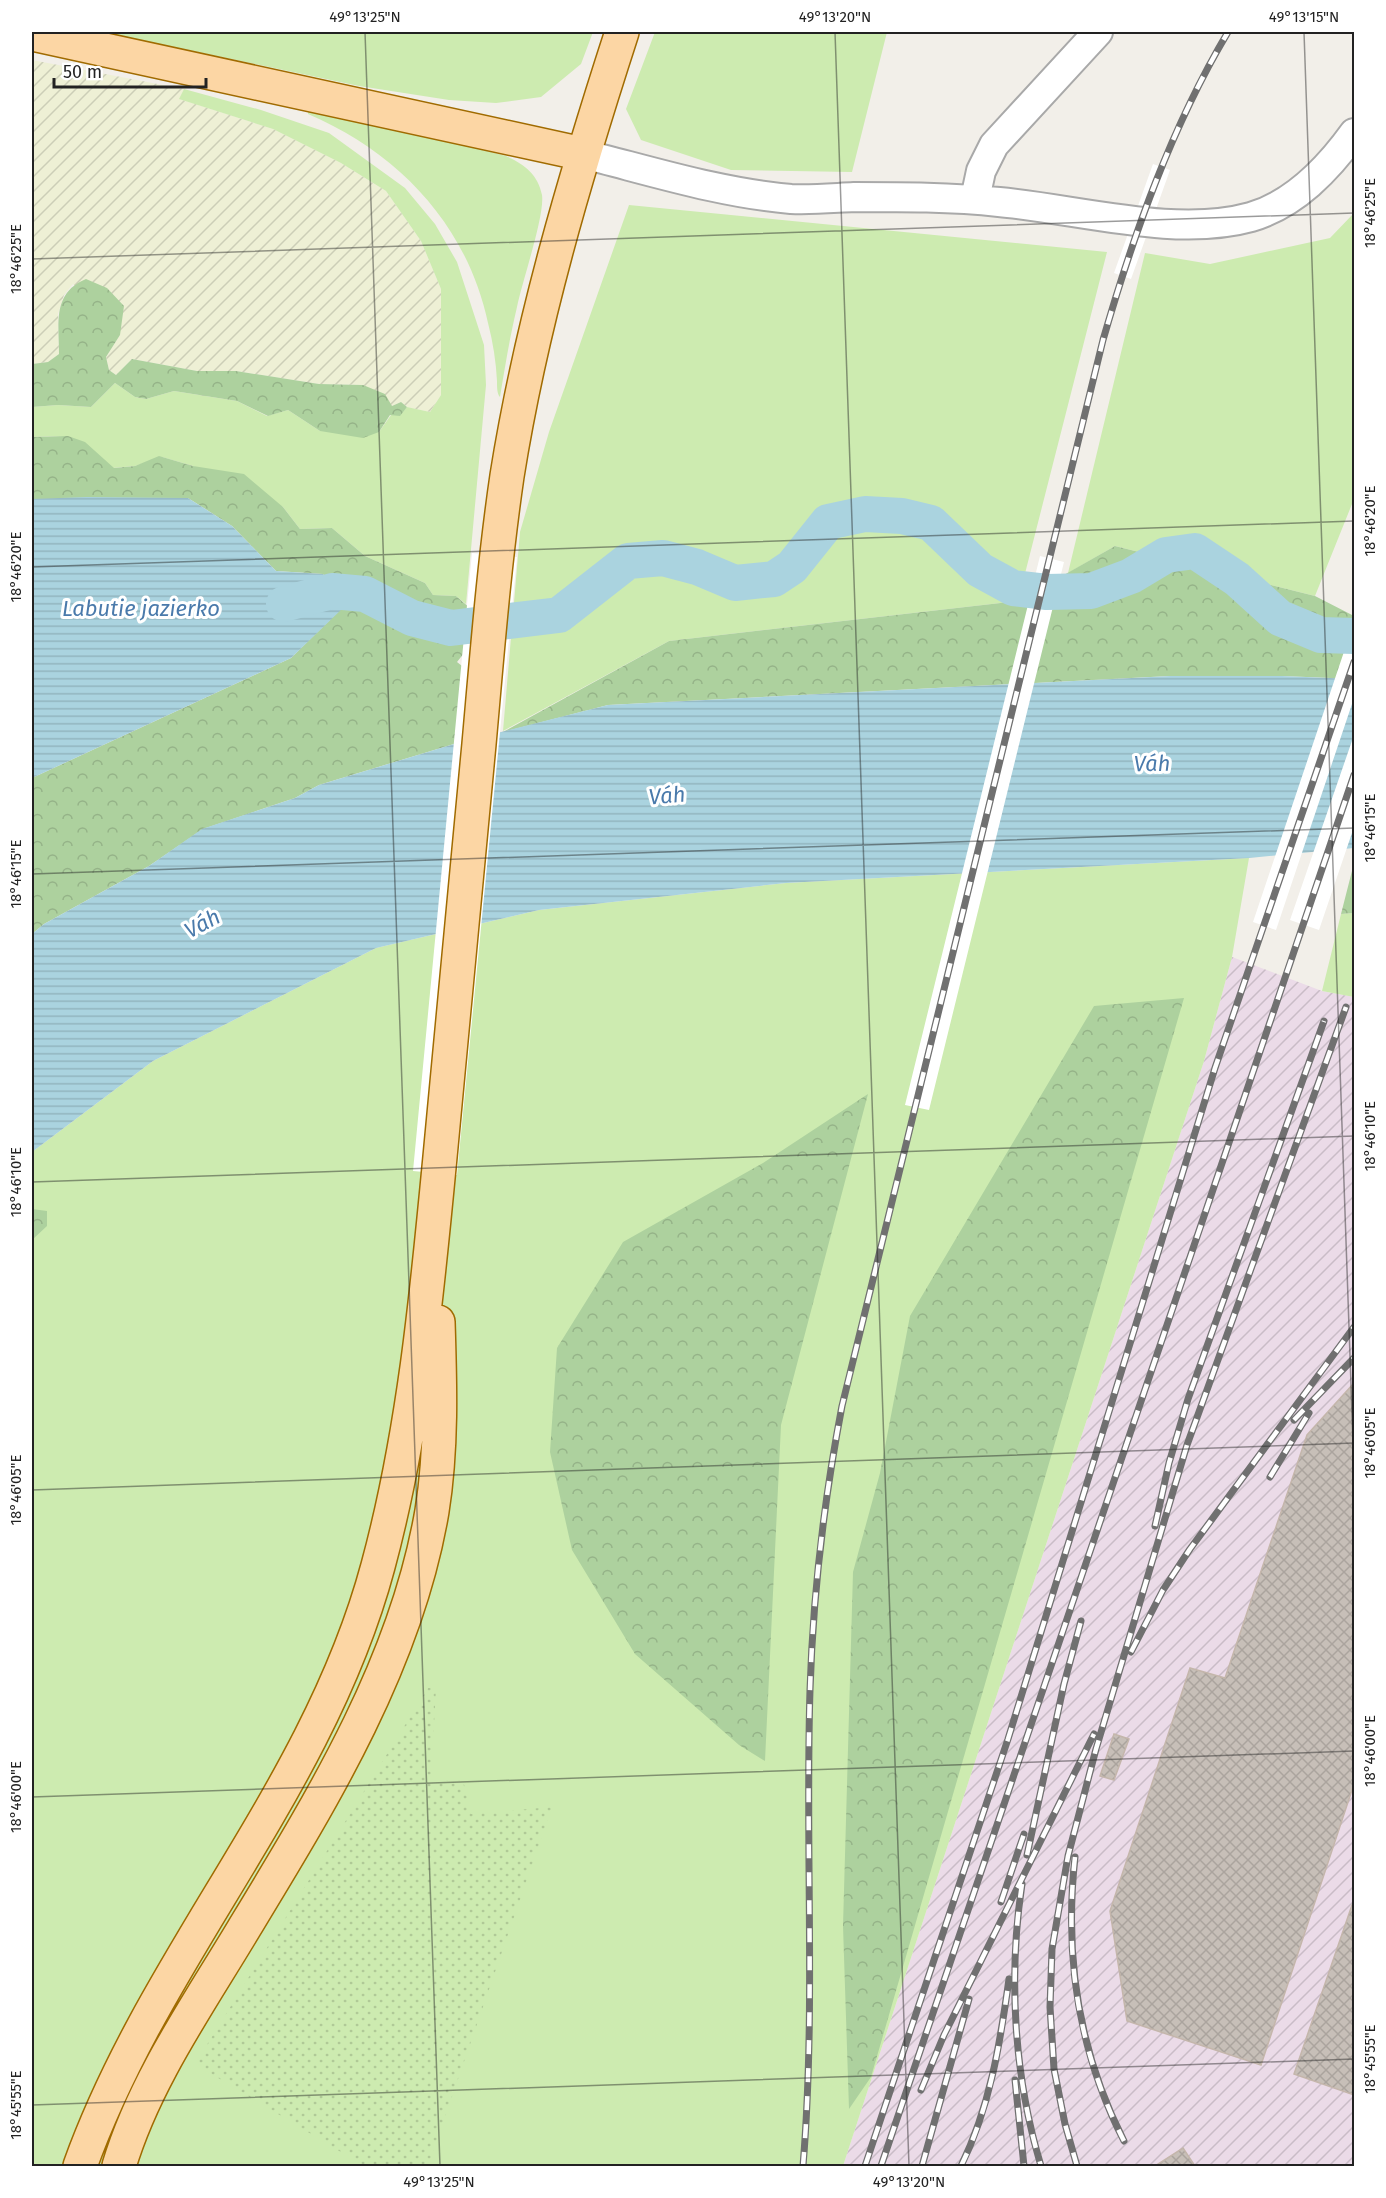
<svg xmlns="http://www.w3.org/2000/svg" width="1386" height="2198" font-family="'Fira Sans',sans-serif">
<defs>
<pattern id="industrial-furrows" width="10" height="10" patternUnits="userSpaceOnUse" patternTransform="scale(1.5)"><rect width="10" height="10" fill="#ebdbe8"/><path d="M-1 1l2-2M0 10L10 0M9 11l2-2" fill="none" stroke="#c9bcc7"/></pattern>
<pattern id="farmland-furrows" width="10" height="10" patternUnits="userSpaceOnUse" patternTransform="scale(1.5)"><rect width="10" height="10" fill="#eef0d5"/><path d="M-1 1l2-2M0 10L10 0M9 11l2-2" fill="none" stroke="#ccceb7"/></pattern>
<pattern id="forest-crowns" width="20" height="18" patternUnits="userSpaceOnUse" patternTransform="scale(1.5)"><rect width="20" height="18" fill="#add19e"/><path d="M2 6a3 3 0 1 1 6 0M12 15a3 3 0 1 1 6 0" fill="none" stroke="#95b388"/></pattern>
<pattern id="garden-dots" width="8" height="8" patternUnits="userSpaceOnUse" patternTransform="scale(1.5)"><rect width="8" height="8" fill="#cdebb0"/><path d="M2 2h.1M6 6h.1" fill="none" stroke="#b0c997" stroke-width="1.8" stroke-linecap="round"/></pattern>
<pattern id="water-rules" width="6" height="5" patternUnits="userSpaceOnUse" patternTransform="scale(1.5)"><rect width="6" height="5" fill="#aad3df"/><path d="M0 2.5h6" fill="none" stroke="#92b5bf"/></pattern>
<pattern id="building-cross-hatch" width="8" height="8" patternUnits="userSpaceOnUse" patternTransform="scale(1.5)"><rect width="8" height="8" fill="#c7bfb8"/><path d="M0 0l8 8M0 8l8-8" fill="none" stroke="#aba49e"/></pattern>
</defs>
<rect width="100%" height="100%" fill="#f2efe9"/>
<path fill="url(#industrial-furrows)" d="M1232,957L1322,991L1354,997V2166H843L1204,1061Z"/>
<path fill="url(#farmland-furrows)" d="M32,60L184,89L180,99L273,129L341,163L386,191L421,241L441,289V395L430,412L407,407L401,402L392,406L363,385L319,384L236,371H197L132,359L116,375L109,370L106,357L120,335L73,284L64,295L58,314L59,354L48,362L32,364Z"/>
<path fill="#cdebb0" d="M103,32H593L581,64L541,97L496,103L449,100L359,86Z
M655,32H887L852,172L731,170L641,140L626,109Z
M184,89L261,110L329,133L405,188L435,224L457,262L484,345L486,385L466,604L456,596L433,595L425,583L365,556L332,528L300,529L283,507L193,466L162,457L135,466L113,468C79,437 78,435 32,437V407L58,405L91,407L115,383L135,397L146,399L174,391L237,401L267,416L288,410L320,431L379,432L391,415H400L407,407L430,412L441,395V289L421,241L386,191L341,163L273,129L179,99Z
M277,102L330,110L506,156C524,164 538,174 542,195C545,215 522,282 517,307C510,336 505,367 500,397C497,394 497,387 497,381C496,362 493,342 488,323C467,225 399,153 308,114V112Z
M629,205L1107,252L1018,601L669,641L503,731L520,532L549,432Z
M1354,213V499L1315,596L1115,546L1068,573L1145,253L1210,264L1330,238Z
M1249,858L1232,957L1204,1061L843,2166H32V1152L153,1061L376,948L539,910L786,883Z
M1354,913V997L1322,991L1341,914Z"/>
<path fill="url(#forest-crowns)" d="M86,279L107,288L124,306L120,335L106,357L109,370L116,375L132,359L197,371H236L319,384L363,385L385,394L392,406L401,402L407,407L400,416L390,415L379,432L363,438L320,431L288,410L268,416L237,401L174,391L146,399L135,397L115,383L91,407L58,405L32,407V364L48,362L59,354C59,323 52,293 86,279Z
M68,436L85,442L114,468L135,466L159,456L193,466L244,474L283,507L300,529L332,528L365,556L425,583L433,595L456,596L471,609L463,621L472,643L457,662L467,670L454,744L319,785L295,798L203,829L149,866L44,924L32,934V778L291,658L342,608L323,574L276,571L232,526L188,498L32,499V437Z
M1115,546L1315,596L1354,616V679L1282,676H1170L608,705L503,732L669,641L1018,601Z
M1354,863V913L1341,914Z
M1184,998L871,2077L849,2109L843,1926L853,1572L880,1473L910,1316L1094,1006Z
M868,1094L781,1425L765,1761L739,1745L635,1654L572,1550L550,1452L557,1348L623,1242L763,1163Z
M32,1209L47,1211V1226L32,1240Z"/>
<path fill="url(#garden-dots)" d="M428,1688H436L431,1781L463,1780L471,1814L552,1807L428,2166H364L195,2064Z"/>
<path fill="url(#water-rules)" d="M87,497L188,498L232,526L276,571L323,574L343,608L291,658L32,778V499Z
M1170,676H1282L1354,679V848L1249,858L786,883L539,910L376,948L153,1061L32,1152V934L44,924L149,866L202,829L295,798L319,785L454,744L608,705Z"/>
<path fill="#fff" d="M1153,164L1170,170L1131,279L1114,273Z
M472,553L517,557L457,1175L413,1171Z
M1040,556L1064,562L929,1110L905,1105Z
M1354,622V698L1276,930L1253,922Z
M1354,735V827L1319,930L1290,920Z"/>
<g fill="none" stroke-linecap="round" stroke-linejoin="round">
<path stroke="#aad3df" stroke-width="36" d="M284,604L332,591L365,594L412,618L451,628L559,615L628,561L663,558L697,567L735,583L774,579L792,567L828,522L865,514L902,516L931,523L980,570L1013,588L1047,592L1091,591L1131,576L1166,555L1195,551L1237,579L1280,618L1321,635L1354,636"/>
</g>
<path fill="url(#building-cross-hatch)" stroke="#c4b6ab" stroke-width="1.5" d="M1354,1383V1784L1261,2065L1127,2021L1110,1911L1190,1668L1225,1678L1307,1435Z
M1114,1734L1129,1739L1114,1780L1100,1776Z
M1352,1905H1354V2095L1294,2074Z
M1183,2148L1195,2166H1155Z"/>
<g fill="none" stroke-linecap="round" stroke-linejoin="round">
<g stroke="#a9a9a9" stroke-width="32">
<path id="minor" d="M583,154C651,171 720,193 791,199C812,200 833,198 854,197C903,197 951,197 999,202C1077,209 1176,238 1251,217C1295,204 1328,169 1354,133
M975,199L981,171L994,145L1098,32"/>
</g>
<g stroke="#a06b00" stroke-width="36">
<path id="major" d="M32,34L583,154
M80,2166C157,1952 318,1790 378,1566C414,1433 427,1294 440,1157C453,1019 466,881 479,744C487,655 494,565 507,476C531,325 575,177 622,32
M119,2166C144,2082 198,2005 243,1930C322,1800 406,1664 432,1511C442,1449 440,1384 438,1322"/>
</g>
<use href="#minor" stroke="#fff" stroke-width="28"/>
<use href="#major" stroke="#fcd6a4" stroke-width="33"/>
<g stroke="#707070" stroke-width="7">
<path id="rail" d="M1294,1420L1354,1358
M1270,1477L1309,1413
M1155,1526L1169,1463L1188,1399L1324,1021
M1131,1652L1163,1590L1190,1549L1354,1327
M1027,1855L1064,1684L1081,1621
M1075,1857C1064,1957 1078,2051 1124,2141
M1022,1884C1008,1977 1014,2077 1041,2166
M1001,1902L1024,1834
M1015,2080L1024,2166
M921,2090L944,2035L1094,1734
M803,2166C816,2008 805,1849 810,1690C813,1594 824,1500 842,1406L1103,340C1134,233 1171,128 1228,32
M865,2166L1008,1739L1215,1068L1354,662
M881,2166L1354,775
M922,2166L969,1999
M961,2166C990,2107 1000,2044 1009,1979
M1077,2166L1065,2124L1054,2069L1050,2007L1052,1949L1068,1856L1096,1749L1187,1445L1346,1007"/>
</g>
<use href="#rail" stroke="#fff" stroke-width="4.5" stroke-dasharray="14" stroke-linecap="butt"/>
</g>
<path fill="none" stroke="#222" stroke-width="1.5" stroke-opacity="0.45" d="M365,32L440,2166M835,32L909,2166M1304,32L1354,1471M32,259L1354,213M32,567L1354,521M32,874L1354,828M32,1182L1354,1136M32,1490L1354,1443M32,1797L1354,1751M32,2105L1354,2059"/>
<g text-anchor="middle" stroke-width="6" stroke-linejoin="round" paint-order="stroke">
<g font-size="22" font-style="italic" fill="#4a7aab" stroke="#fff">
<text x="141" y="616">Labutie jazierko</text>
<text transform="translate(1152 763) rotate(-1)" y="8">Váh</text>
<text transform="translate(667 795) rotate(-5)" y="8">Váh</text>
<text transform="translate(202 923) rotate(-28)" y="8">Váh</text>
</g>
</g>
<rect width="1386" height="2198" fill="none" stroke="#ffffff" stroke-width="66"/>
<path d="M54 78v9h152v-9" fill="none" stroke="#222222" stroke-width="3"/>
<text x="63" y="78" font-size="18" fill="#222222" stroke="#ffffff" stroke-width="4.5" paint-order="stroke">50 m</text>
<rect x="33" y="33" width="1320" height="2132" fill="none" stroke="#222" stroke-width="2"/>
<g font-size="15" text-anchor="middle" fill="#222">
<text x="365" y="22">49°13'25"N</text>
<text x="835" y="22">49°13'20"N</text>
<text x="1304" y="22">49°13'15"N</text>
<text transform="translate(1370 213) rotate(-90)" y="5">18°46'25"E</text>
<text transform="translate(16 259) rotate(-90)" y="5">18°46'25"E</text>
<text transform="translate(1370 521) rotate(-90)" y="5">18°46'20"E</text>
<text transform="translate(16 567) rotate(-90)" y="5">18°46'20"E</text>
<text transform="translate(1370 828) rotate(-90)" y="5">18°46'15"E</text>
<text transform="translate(16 874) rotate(-90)" y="5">18°46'15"E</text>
<text transform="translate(1370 1136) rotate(-90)" y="5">18°46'10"E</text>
<text transform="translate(16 1182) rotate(-90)" y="5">18°46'10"E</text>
<text transform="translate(1370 1443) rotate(-90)" y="5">18°46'05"E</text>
<text transform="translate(16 1490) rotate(-90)" y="5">18°46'05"E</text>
<text transform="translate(1370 1751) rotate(-90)" y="5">18°46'00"E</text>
<text transform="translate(16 1797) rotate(-90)" y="5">18°46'00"E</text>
<text transform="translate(1370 2059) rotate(-90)" y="5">18°45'55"E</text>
<text transform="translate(16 2105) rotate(-90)" y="5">18°45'55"E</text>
<text x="439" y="2187">49°13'25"N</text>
<text x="909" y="2187">49°13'20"N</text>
</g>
</svg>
